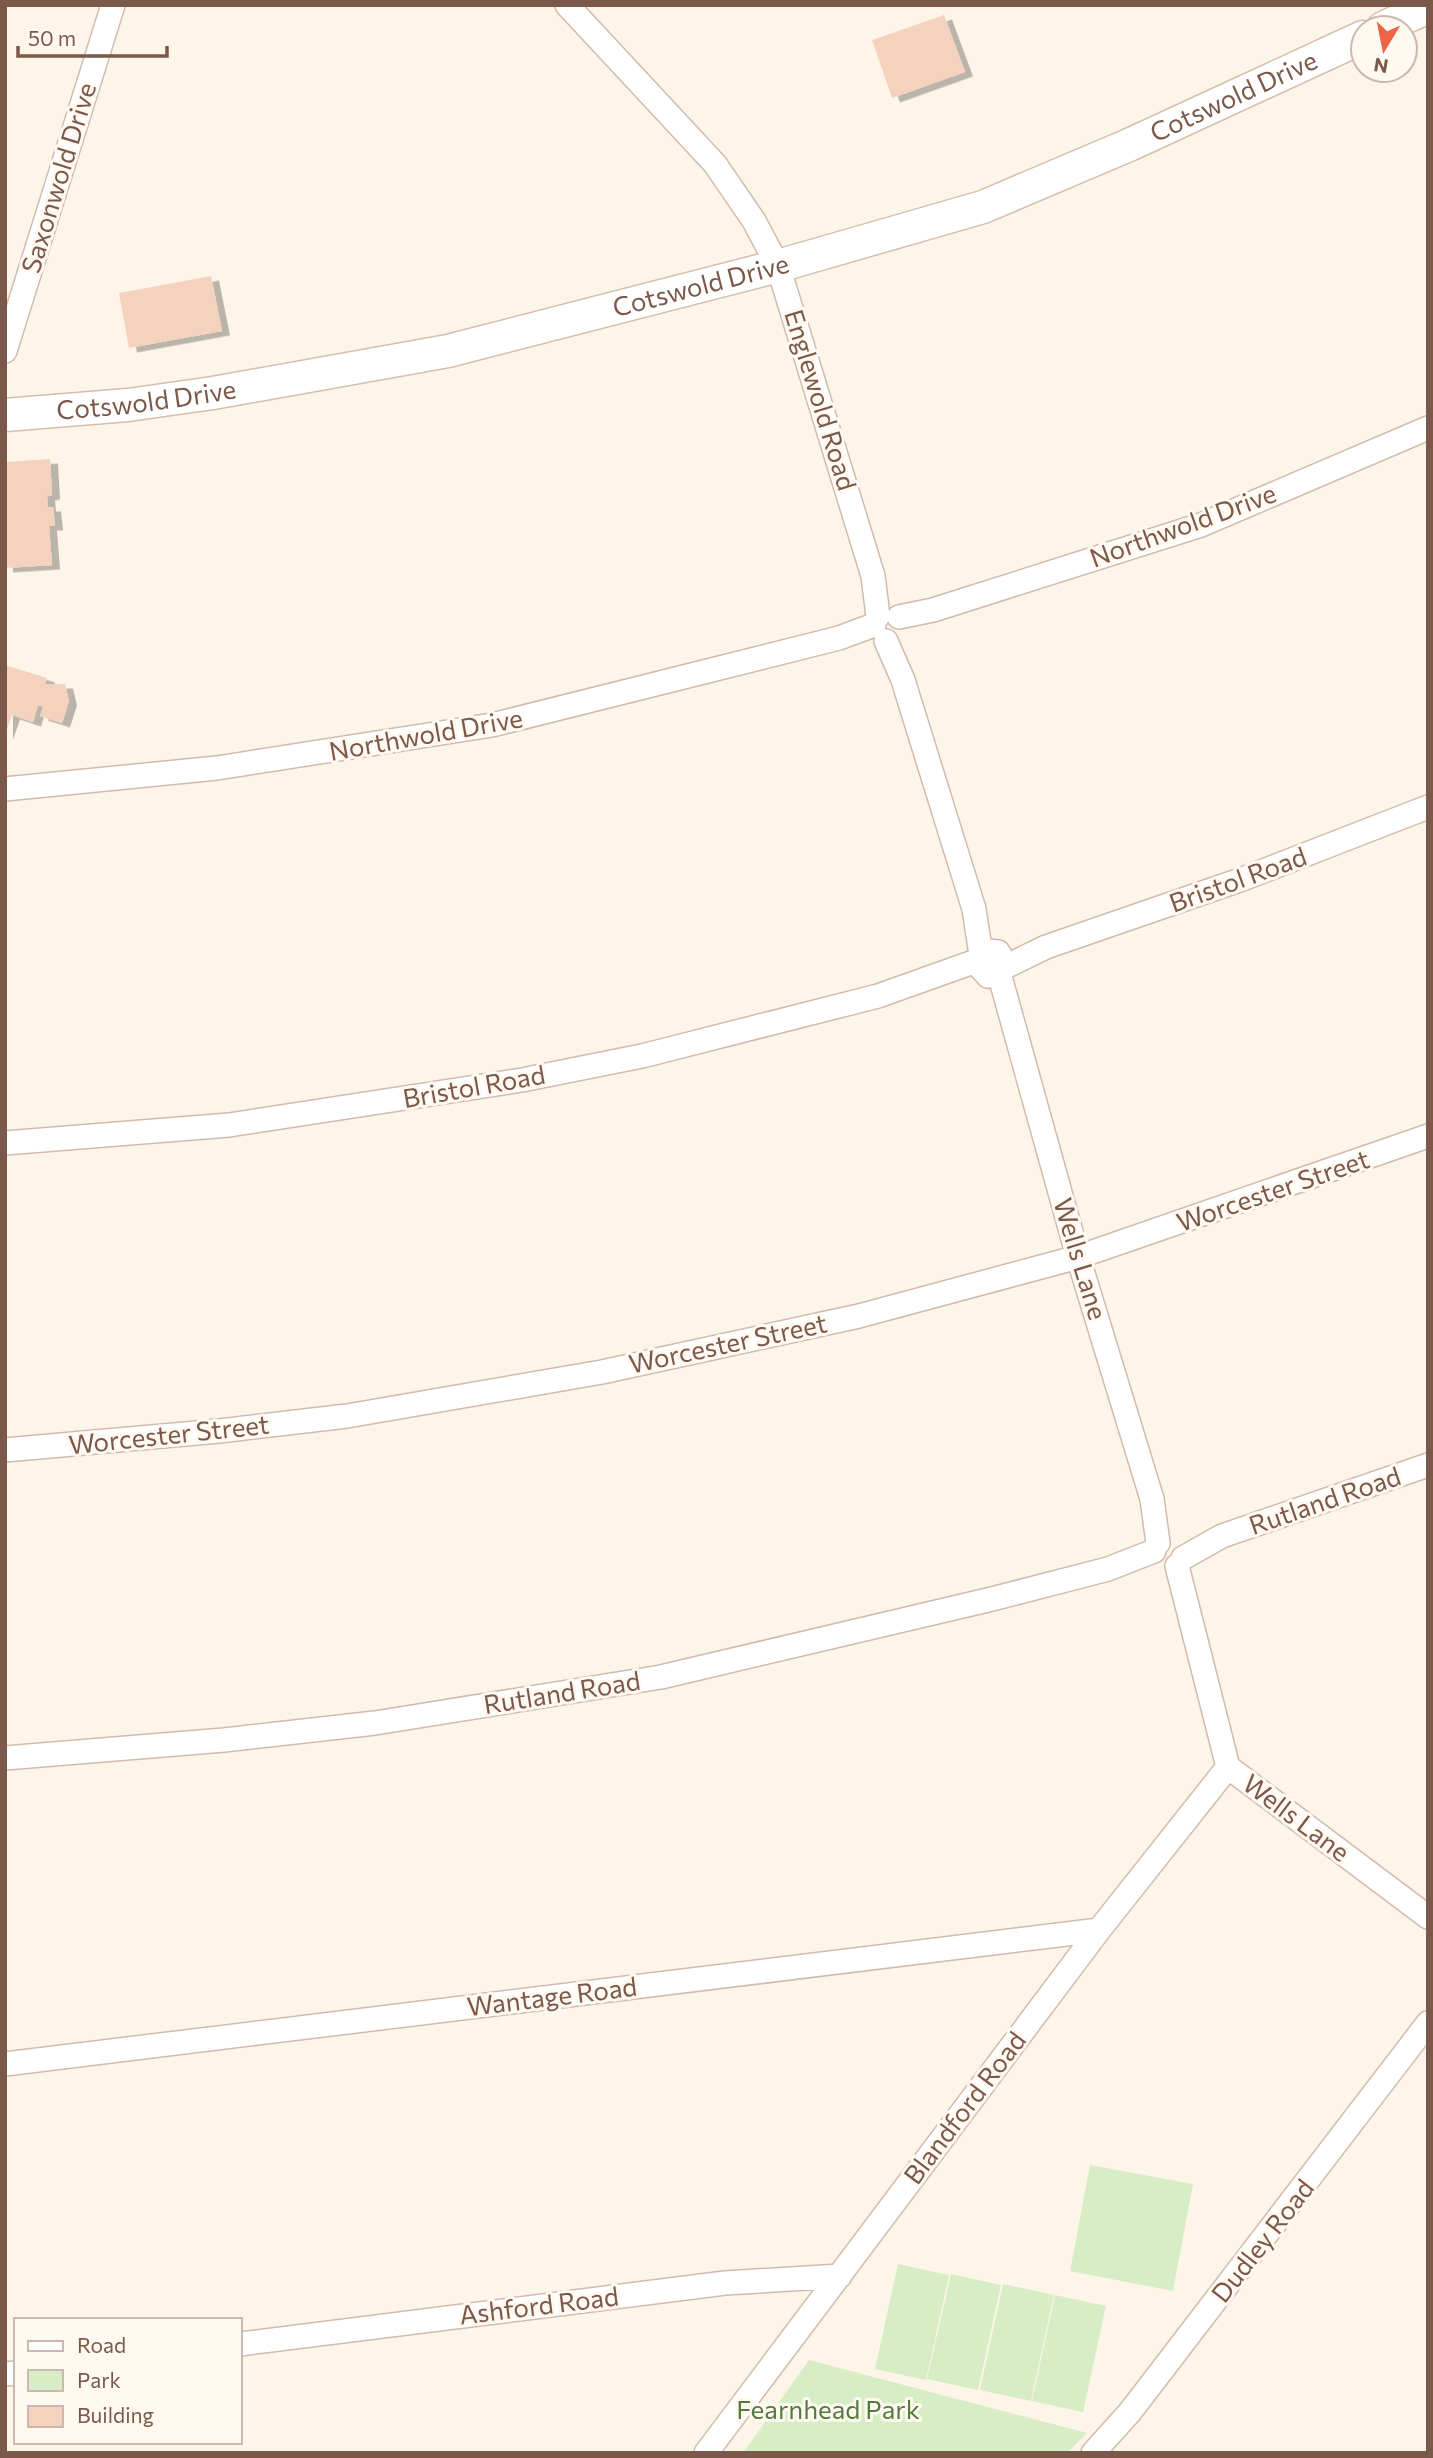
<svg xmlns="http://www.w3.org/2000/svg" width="1433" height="2458" font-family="Commissioner,sans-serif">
<defs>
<filter id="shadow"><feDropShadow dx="8" dy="4.5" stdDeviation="0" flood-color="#0004"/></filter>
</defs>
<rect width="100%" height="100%" fill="#fef5e9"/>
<path fill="#d7edc5" d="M1090,2165L1193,2184L1173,2291L1070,2271Z
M898,2264L949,2275L926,2380L875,2369Z
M951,2274L1001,2285L978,2390L927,2379Z
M1003,2284L1054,2295L1031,2401L980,2390Z
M1055,2295L1106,2306L1083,2412L1032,2401Z
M809,2360L1087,2433L1067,2453H743Z"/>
<path fill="#f5d2be" filter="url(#shadow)" d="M944,15L965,72L892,98L872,40Z
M211,276L222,331L129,348L119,293Z
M50,459L52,495L47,496L48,507H53L55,526H49L52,565L5,568V462Z
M5,665L47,678L45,684H65L69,701L62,723L40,716L43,707L38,705L33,722L12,715L5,735Z"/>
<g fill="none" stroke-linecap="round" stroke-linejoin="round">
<g stroke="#d2bbad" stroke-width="26">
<path id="minor" d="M567,5L715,164L754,221L778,266L873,576L878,616
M5,351L113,5
M899,617L933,610L1201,525L1428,428
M886,641L903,680L974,909L981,955L978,965L988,976L1001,971L1003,960L998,952L989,951L981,955
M5,789L217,768L492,725L839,638L874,625
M1003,968L1046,947L1240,880L1428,807
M999,973L1078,1257L1152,1499L1158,1543
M5,1143L229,1125L522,1080L642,1056L878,996L979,960
M5,1450L219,1431L347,1416L602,1372L859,1316L1078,1257L1428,1136
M1183,1558L1222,1536L1428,1465
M1177,1566L1228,1767L1428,1917
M5,1758L224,1740L375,1723L661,1677L992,1599L1108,1569L1154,1551
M5,2064L1099,1930
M240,2344L725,2283L840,2276
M5,2374L16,2373
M706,2453L1099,1930L1228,1767
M1093,2453L1130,2412L1428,2023"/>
</g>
<g stroke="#d7beac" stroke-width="35">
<g id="secondary">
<path d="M1383,28L1428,7"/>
<path id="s1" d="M5,415L128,405L213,393L448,351L778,266L983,207L1129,145L1363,37"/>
</g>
</g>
<use href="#minor" stroke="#fff" stroke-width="23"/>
<use href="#secondary" stroke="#fff" stroke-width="32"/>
</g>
<g text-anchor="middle" stroke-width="6" stroke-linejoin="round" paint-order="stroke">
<g font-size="26" fill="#7b594a" stroke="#fff9f1">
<text dy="9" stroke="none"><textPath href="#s1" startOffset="1276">Cotswold Drive</textPath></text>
<text transform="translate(59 178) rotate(-73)" y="9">Saxonwold Drive</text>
<text dy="9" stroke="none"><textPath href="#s1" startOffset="709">Cotswold Drive</textPath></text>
<text dy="9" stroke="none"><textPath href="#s1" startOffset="142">Cotswold Drive</textPath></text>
<text transform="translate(820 400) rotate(73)" y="9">Englewold Road</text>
<text transform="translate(1183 526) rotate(-20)" y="9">Northwold Drive</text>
<text transform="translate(426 735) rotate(-10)" y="9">Northwold Drive</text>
<text transform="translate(1238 880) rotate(-20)" y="9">Bristol Road</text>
<text transform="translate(474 1087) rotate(-10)" y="9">Bristol Road</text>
<text transform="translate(1273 1191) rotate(-19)" y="9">Worcester Street</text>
<text transform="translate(1080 1259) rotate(73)" y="9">Wells Lane</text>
<text transform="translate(728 1344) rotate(-12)" y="9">Worcester Street</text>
<text transform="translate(169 1435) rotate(-6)" y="9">Worcester Street</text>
<text transform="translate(1325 1501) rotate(-19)" y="9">Rutland Road</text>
<text transform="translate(562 1693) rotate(-9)" y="9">Rutland Road</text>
<text transform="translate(1296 1818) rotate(37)" y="9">Wells Lane</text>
<text transform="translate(552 1997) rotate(-7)" y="9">Wantage Road</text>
<text transform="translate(965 2108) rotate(-53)" y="9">Blandford Road</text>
<text transform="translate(1263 2241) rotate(-52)" y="9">Dudley Road</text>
<text transform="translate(539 2306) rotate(-7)" y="9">Ashford Road</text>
</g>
<g font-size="26" fill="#527b3d" stroke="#fff9f1">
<text x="828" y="2419">Fearnhead Park</text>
</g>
</g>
<rect width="1433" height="2458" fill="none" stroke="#7b594a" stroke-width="14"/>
<rect x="14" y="2318" width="228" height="126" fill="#fff9f1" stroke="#cab9ae" stroke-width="2"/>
<rect x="28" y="2341" width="35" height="10" fill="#ffffff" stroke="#cab9ae" stroke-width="2"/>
<text x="77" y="2353" font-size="21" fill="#7b594a">Road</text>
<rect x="28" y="2370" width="35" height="21" fill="#d7edc5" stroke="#cab9ae" stroke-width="2"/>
<text x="77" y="2388" font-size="21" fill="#7b594a">Park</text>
<rect x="28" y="2406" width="35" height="21" fill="#f5d2be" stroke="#cab9ae" stroke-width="2"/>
<text x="77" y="2423" font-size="21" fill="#7b594a">Building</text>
<g transform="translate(1384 49) rotate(190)"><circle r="33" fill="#fff9f1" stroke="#cab9ae" stroke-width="2"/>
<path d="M0-5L12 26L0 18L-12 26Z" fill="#ef6446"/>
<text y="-10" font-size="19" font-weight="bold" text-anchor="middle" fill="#7b594a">N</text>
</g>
<path d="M18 46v10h149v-10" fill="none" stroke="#7b594a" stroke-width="3.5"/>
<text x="28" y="46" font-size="21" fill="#7b594a" stroke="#fff9f1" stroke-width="5" paint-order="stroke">50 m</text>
</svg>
